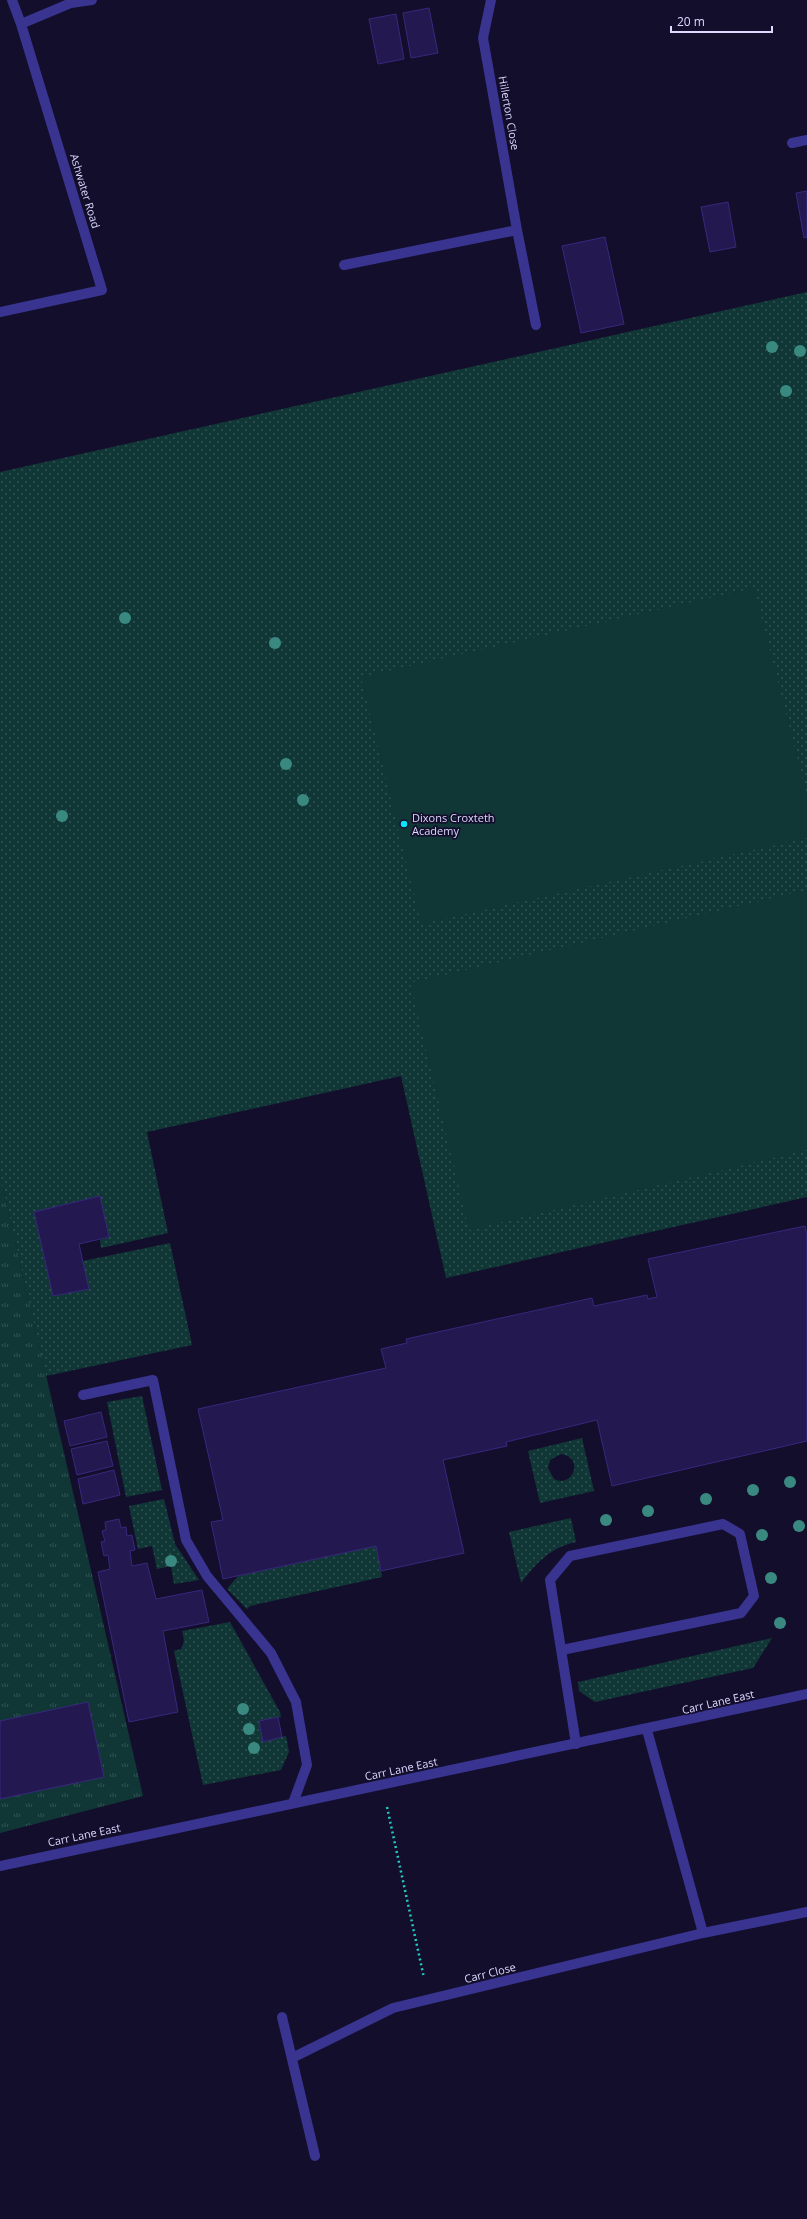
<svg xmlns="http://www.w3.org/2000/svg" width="807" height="2219" font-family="'Open Sans',sans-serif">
<defs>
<pattern id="grass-dots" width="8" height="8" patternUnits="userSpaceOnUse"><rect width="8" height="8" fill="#103736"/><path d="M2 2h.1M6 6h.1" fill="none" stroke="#325354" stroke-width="1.8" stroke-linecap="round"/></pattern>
<pattern id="park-tufts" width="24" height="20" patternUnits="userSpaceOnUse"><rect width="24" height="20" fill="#103736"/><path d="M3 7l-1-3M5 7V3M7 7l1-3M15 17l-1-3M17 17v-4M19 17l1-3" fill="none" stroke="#325354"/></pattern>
</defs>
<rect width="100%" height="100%" fill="#130e2c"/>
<path fill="url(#grass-dots)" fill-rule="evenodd" d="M807,292V1197L446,1278L401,1076L147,1132L168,1233L101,1248L100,1240L109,1237L99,1196L34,1212L54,1296L89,1289L83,1261L170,1243L192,1345L46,1376L0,1175V472Z
M142,1396L162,1490L126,1497L107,1402Z
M582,1438L594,1491L540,1503L528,1451ZM561,1454C585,1457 573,1489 554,1479L548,1468L550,1460Z
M164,1499L175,1544L199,1580L174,1584L171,1566L157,1569L152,1546L138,1549L129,1506Z
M571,1518L576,1542C551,1547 536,1563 521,1583L509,1532Z
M376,1546L382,1577L250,1606L247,1609L227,1589L238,1576Z
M230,1622L280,1712L281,1717L259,1722L263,1741L286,1736L289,1752L281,1770L203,1785L174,1651L181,1649C185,1642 184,1638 182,1631Z
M772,1638L753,1668L595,1702L579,1691L578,1682Z"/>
<path fill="url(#park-tufts)" d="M0,1175L143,1796L0,1833Z"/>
<path fill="#103736" d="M754,588L807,795V838L421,924L361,677Z
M807,890V1150L469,1230L410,983Z"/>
<path fill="#23184f" stroke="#38287e" d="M429,8L438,53L411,58L403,13Z
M396,14L404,59L378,64L369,19Z
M807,191V237L804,238L796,193Z
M728,202L736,247L710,252L701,207Z
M605,237L624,324L581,333L562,246Z
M100,1196L109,1237L79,1244L89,1289L53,1296L34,1212Z
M805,1226L807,1235V1441L612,1486L597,1420L506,1442L507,1446L443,1460L464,1553L381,1571L376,1546L223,1579L211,1522L223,1520L198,1409L386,1368L381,1349L407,1343L406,1339L592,1298L594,1306L647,1295L648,1299L657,1297L648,1259Z
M101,1412L107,1437L70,1446L64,1421Z
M107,1441L113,1466L77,1475L71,1449Z
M114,1470L120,1495L83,1504L78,1479Z
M119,1519L121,1528L126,1527L127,1536L132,1535L135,1550L130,1551L132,1566L147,1563L156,1599L202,1590L209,1622L163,1631L178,1712L129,1722L98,1572L110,1569L108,1555L104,1556L101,1542L105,1541L102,1531L106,1530L105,1522Z
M88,1702L104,1777L0,1799V1721Z
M278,1717L282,1737L263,1742L259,1721Z"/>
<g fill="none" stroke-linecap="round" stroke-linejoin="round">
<path stroke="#23cabf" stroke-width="2.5" stroke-dasharray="2 3" stroke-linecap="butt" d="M387,1807L424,1978"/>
<path stroke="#383490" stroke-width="10" d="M83,1395L153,1380L186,1540L207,1576L271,1653L296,1702L307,1765L293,1803
M562,1650L741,1613L754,1596L740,1534L723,1524L570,1556L550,1580L576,1744"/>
<path stroke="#383490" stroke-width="10" d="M491,0L483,38L517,230L536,325
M21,24L71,3L92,0
M792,143L807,140
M344,265L517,230
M0,312L102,290L21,24L12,0
M647,1730L703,1933
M0,1866L807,1694
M282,2017L315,2156
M292,2058L393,2008L703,1933L807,1912"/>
</g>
<g fill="#398981">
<circle cx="772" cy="347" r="6"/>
<circle cx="800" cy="351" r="6"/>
<circle cx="786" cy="391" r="6"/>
<circle cx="125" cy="618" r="6"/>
<circle cx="275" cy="643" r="6"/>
<circle cx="286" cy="764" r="6"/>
<circle cx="303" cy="800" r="6"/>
<circle cx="62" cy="816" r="6"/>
<circle cx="790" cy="1482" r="6"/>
<circle cx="753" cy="1490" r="6"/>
<circle cx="706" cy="1499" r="6"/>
<circle cx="648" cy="1511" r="6"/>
<circle cx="606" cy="1520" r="6"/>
<circle cx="799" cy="1526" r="6"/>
<circle cx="762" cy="1535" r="6"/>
<circle cx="171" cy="1561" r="6"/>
<circle cx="771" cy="1578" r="6"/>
<circle cx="780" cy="1623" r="6"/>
<circle cx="243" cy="1709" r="6"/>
<circle cx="249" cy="1729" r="6"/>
<circle cx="254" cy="1748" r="6"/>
</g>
<circle fill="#05e7ff" stroke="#130e2c" stroke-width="1.5" cx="404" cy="824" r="4"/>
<g text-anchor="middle" stroke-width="3.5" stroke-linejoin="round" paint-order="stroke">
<g font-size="11" fill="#ded9ff" stroke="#130e2c">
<text transform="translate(509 113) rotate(80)" y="4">Hillerton Close</text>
<text transform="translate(85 191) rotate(73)" y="4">Ashwater Road</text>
<text transform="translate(718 1702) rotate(-13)" y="4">Carr Lane East</text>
<text transform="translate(401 1769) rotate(-12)" y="4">Carr Lane East</text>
<text transform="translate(84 1835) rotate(-12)" y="4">Carr Lane East</text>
<text transform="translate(490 1973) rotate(-14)" y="4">Carr Close</text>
</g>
<g font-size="11" fill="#ded9ff" stroke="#130e2c" text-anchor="start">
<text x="412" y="822">Dixons Croxteth<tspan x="412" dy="13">Academy</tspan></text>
</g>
</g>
<path d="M671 26v6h101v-6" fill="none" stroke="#ded9ff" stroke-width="2"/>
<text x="677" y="26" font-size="12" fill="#ded9ff" stroke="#130e2c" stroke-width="3" paint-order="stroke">20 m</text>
</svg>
